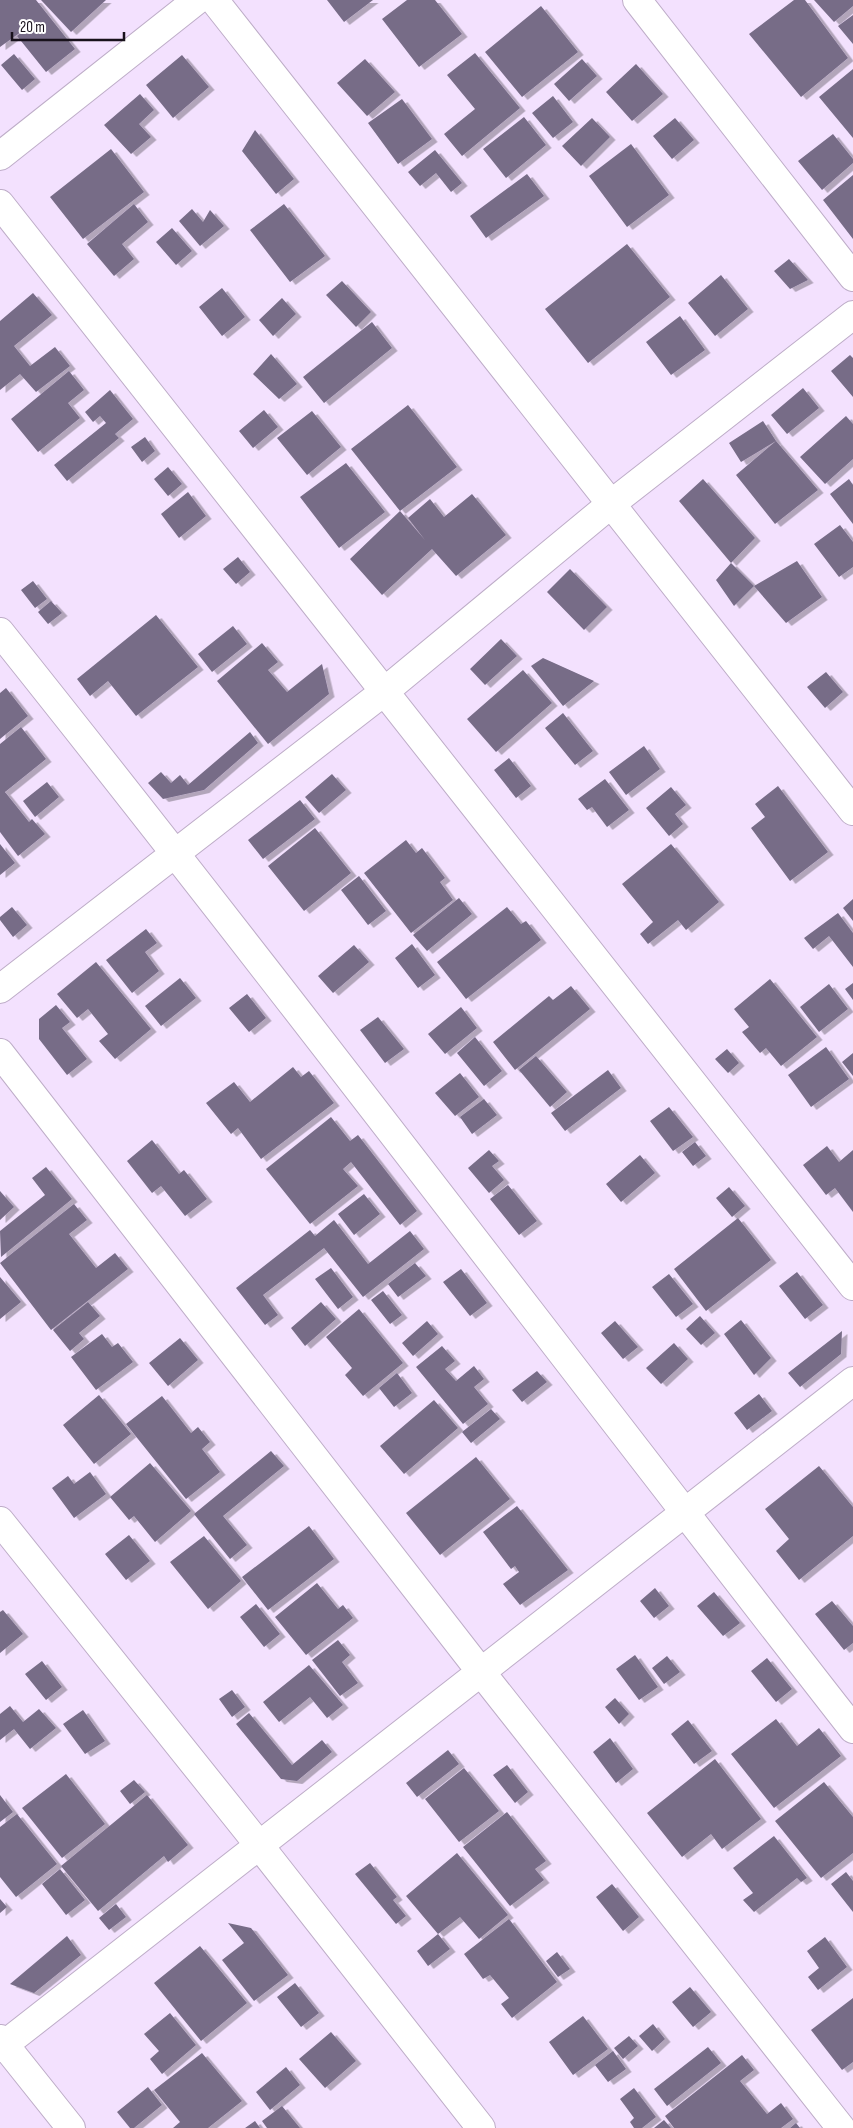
<svg xmlns="http://www.w3.org/2000/svg" width="853" height="2128" font-family="'Sofia Sans Condensed',sans-serif">
<defs>
<filter id="shadow"><feDropShadow dx="5.5" dy="3" stdDeviation="0" flood-color="#0004"/></filter>
</defs>
<rect width="100%" height="100%" fill="#f3e1fe"/>
<path fill="#776c87" filter="url(#shadow)" d="M0,0H36L75,49L46,72L17,36L36,21L0,47Z
M41,0H106L71,32Z
M327,0H373L344,22Z
M407,0H435L462,34L419,67L382,19Z
M794,0H805L848,58L801,97L749,34Z
M814,0H853V6L834,22Z
M541,6L578,52L522,97L485,52Z
M853,15V44L838,26Z
M475,53L520,108L462,156L444,134L475,109L447,75Z
M14,54L35,79L22,90L1,65Z
M182,55L209,87L173,118L146,85Z
M365,59L395,92L367,116L337,83Z
M582,59L597,76L569,101L554,84Z
M636,64L663,94L632,121L606,92Z
M853,69V138L819,97Z
M140,94L154,110L139,124L151,137L131,154L104,125Z
M553,96L573,122L553,138L532,113Z
M402,99L432,139L398,164L368,123Z
M524,117L546,145L506,178L483,149Z
M592,118L610,137L581,166L562,146Z
M675,118L694,140L672,159L653,136Z
M255,130L294,179L276,194L242,151Z
M833,134L853,159V163L822,190L798,161Z
M631,144L669,195L627,227L589,176Z
M111,149L144,192L83,239L50,197Z
M435,150L462,183L451,192L436,173L420,186L408,172Z
M527,174L544,196L486,238L470,216Z
M853,175V239L823,200Z
M134,204L148,222L122,244L134,259L114,276L87,244Z
M284,204L325,256L290,282L250,230Z
M192,209L203,222L210,210L224,226L200,246L179,221Z
M172,228L192,251L176,265L156,242Z
M627,244L670,297L588,363L545,309Z
M789,259L808,280L790,289L774,271Z
M721,275L748,309L715,336L688,303Z
M342,281L371,312L356,327L326,295Z
M222,288L245,317L222,336L199,307Z
M33,293L52,315L14,346L30,366L55,347L70,366L36,392L20,374L0,390V321Z
M282,298L296,314L273,336L259,320Z
M680,316L705,350L671,375L646,342Z
M372,322L392,348L324,403L303,377Z
M271,354L297,384L279,399L253,374Z
M850,355L853,358V397L831,371Z
M69,371L84,390L68,403L80,418L38,452L11,419Z
M803,388L819,408L787,434L771,415Z
M110,390L133,419L115,434L119,438L67,481L54,465L106,423L100,416L93,422L85,412Z
M408,405L457,467L400,511L351,449Z
M264,410L278,427L253,448L239,431Z
M312,411L341,447L307,475L277,438Z
M846,416L853,424V459L825,484L800,457Z
M763,421L776,441L741,462L729,443Z
M145,437L155,451L142,462L131,447Z
M776,441L818,490L775,524L736,475Z
M346,463L385,512L339,548L300,497Z
M168,467L182,484L168,496L154,479Z
M703,479L755,538L731,563L754,586L734,606L716,580L731,563L679,501Z
M849,479L853,485V524L830,494Z
M188,492L206,516L179,538L161,514Z
M472,494L506,535L456,576L432,549L382,595L350,559L400,511L425,540L408,518L430,499L444,517Z
M840,525L853,542V567L839,577L814,544Z
M238,557L250,572L236,584L223,569Z
M797,561L822,597L786,623L754,586Z
M570,569L607,607L584,630L547,592Z
M33,581L47,599L35,608L21,590Z
M51,601L62,613L48,624L38,612Z
M156,615L198,667L136,716L108,681L90,696L77,679Z
M233,626L247,644L212,672L198,654Z
M501,639L517,656L485,685L470,669Z
M262,643L278,662L268,670L287,692L322,664L329,694L268,744L217,681Z
M543,658L594,681L563,706L531,666Z
M523,670L552,703L496,752L467,719Z
M826,672L843,692L825,708L807,687Z
M6,688L28,716L0,739V693Z
M563,713L593,751L575,765L545,728Z
M21,727L46,759L5,792L29,822L32,819L45,834L18,856L0,832V744Z
M250,732L258,743L204,790L163,799L148,783L161,772L171,783L180,775L188,785Z
M644,746L660,769L626,795L609,772Z
M509,758L531,786L516,798L494,770Z
M332,774L346,790L319,813L305,797Z
M605,779L629,810L607,827L592,807L587,810L578,799Z
M47,782L59,797L35,817L23,801Z
M778,786L828,852L790,881L751,828L765,817L755,804Z
M671,787L686,805L675,814L683,824L669,836L646,808Z
M300,800L315,819L263,859L248,840Z
M315,828L351,873L304,911L268,866Z
M406,840L416,853L422,848L445,878L440,882L453,900L411,933L364,873Z
M0,844L15,863L0,875Z
M671,844L719,902L686,930L678,920L648,944L640,934L653,922L622,884Z
M359,876L386,911L368,925L341,890Z
M459,898L472,914L427,951L413,935Z
M853,899V921L843,908Z
M12,907L27,925L13,937L0,920V917Z
M507,907L521,924L526,921L541,940L466,999L437,962Z
M838,913L853,933V967L829,936L813,949L804,938Z
M146,929L157,943L145,952L159,971L132,993L106,960Z
M412,944L435,975L418,988L395,958Z
M354,945L369,962L333,993L318,976Z
M96,962L151,1029L115,1059L99,1041L108,1034L88,1009L77,1018L57,994Z
M180,978L196,998L161,1026L145,1006Z
M770,979L817,1037L781,1066L766,1048L760,1053L742,1032L749,1027L734,1009Z
M853,983V1000L845,989Z
M829,984L848,1009L819,1032L800,1007Z
M571,986L590,1009L515,1070L493,1042L549,996L553,1000Z
M247,994L266,1018L249,1032L229,1008Z
M56,1005L70,1022L62,1028L87,1059L67,1075L39,1039V1019Z
M461,1007L477,1028L445,1054L428,1034Z
M378,1017L404,1049L385,1063L360,1030Z
M475,1037L502,1071L484,1086L457,1053Z
M826,1047L849,1079L811,1107L788,1075Z
M727,1049L739,1063L728,1073L715,1059Z
M853,1053V1076L842,1062Z
M536,1056L567,1092L550,1107L519,1070Z
M293,1067L301,1077L309,1071L334,1103L261,1159L238,1128L231,1134L206,1103L234,1082L250,1102Z
M608,1070L621,1088L565,1131L551,1113Z
M460,1073L479,1097L455,1116L435,1093Z
M484,1099L497,1115L472,1134L460,1117Z
M669,1107L693,1137L673,1151L650,1121Z
M331,1117L350,1141L358,1135L417,1211L400,1225L351,1162L343,1169L358,1186L310,1224L266,1169Z
M152,1140L179,1174L184,1170L207,1199L185,1216L161,1186L152,1193L127,1161Z
M695,1142L706,1156L693,1166L682,1152Z
M827,1146L839,1162L853,1150V1212L835,1188L826,1195L803,1165Z
M489,1150L499,1161L492,1166L504,1180L489,1193L468,1168Z
M640,1155L655,1173L621,1202L606,1184Z
M46,1167L72,1199L1,1257L0,1231L45,1195L32,1178Z
M508,1185L537,1221L519,1235L490,1199Z
M729,1187L745,1206L732,1217L716,1198Z
M0,1191L14,1207L0,1220Z
M364,1194L380,1214L354,1235L338,1214Z
M74,1204L87,1220L69,1234L96,1268L115,1253L128,1269L51,1330L0,1263Z
M738,1218L771,1260L706,1311L674,1269Z
M334,1220L368,1264L410,1231L424,1249L363,1297L324,1248L263,1295L278,1315L265,1325L236,1288L310,1230L315,1236Z
M415,1263L426,1276L398,1297L388,1284Z
M331,1268L353,1297L338,1309L315,1279Z
M461,1269L487,1303L470,1316L443,1282Z
M797,1272L823,1305L805,1319L779,1286Z
M669,1274L693,1304L676,1317L652,1287Z
M0,1277L21,1302L0,1319Z
M383,1291L402,1315L390,1324L371,1300Z
M88,1302L100,1316L79,1333L84,1339L70,1351L53,1330Z
M321,1302L336,1319L305,1346L291,1328Z
M359,1309L403,1363L363,1396L345,1375L352,1368L326,1337Z
M700,1316L715,1333L701,1345L686,1329Z
M741,1320L771,1358L754,1375L724,1334Z
M427,1321L438,1334L413,1356L402,1343Z
M615,1321L638,1347L623,1359L601,1333Z
M842,1331L841,1354L800,1387L788,1373Z
M102,1334L112,1347L118,1343L133,1362L96,1390L71,1357Z
M180,1338L198,1360L168,1386L149,1363Z
M674,1343L688,1359L661,1384L646,1368Z
M442,1346L455,1361L445,1369L456,1381L474,1366L484,1379L474,1387L488,1404L463,1424L416,1367Z
M537,1371L547,1382L522,1402L512,1390Z
M397,1373L412,1393L394,1407L379,1388Z
M759,1394L772,1411L747,1430L734,1413Z
M99,1395L131,1434L94,1464L63,1425Z
M162,1396L191,1433L198,1427L210,1442L202,1449L220,1472L186,1499L126,1424Z
M434,1400L458,1428L404,1474L380,1446Z
M491,1409L500,1419L471,1443L462,1432Z
M271,1451L284,1466L223,1516L247,1545L230,1559L194,1514Z
M476,1457L510,1499L440,1555L406,1513Z
M150,1463L191,1511L155,1542L134,1516L129,1520L110,1497Z
M819,1466L853,1507V1536L799,1580L776,1551L789,1539L765,1509Z
M90,1472L106,1494L74,1518L52,1488L68,1476L74,1484Z
M517,1506L568,1570L520,1605L503,1584L519,1572L515,1566L511,1569L483,1532Z
M309,1526L334,1559L268,1610L242,1577Z
M129,1535L150,1561L126,1580L105,1554Z
M204,1536L241,1581L208,1609L170,1562Z
M317,1583L338,1609L343,1605L353,1618L306,1655L275,1617Z
M655,1588L669,1606L654,1618L640,1601Z
M714,1592L740,1623L723,1636L697,1606Z
M832,1601L853,1626V1643L844,1650L815,1614Z
M256,1604L280,1634L264,1647L240,1617Z
M3,1610L23,1634L0,1653V1612Z
M338,1640L350,1655L342,1662L358,1683L340,1696L312,1660Z
M635,1655L658,1687L639,1700L616,1669Z
M667,1656L680,1672L664,1684L652,1668Z
M767,1658L792,1689L776,1702L751,1671Z
M42,1661L62,1687L46,1700L25,1674Z
M309,1665L343,1705L327,1718L310,1697L279,1722L263,1702Z
M232,1690L245,1707L232,1717L219,1699Z
M615,1698L629,1714L619,1724L605,1707Z
M10,1706L23,1722L39,1709L56,1728L30,1749L14,1729L0,1740V1714Z
M83,1710L105,1741L85,1754L63,1724Z
M249,1713L292,1765L322,1740L332,1752L297,1781L281,1779L236,1724Z
M776,1719L797,1746L819,1728L841,1756L774,1808L731,1754Z
M688,1720L712,1751L694,1764L671,1734Z
M610,1738L633,1769L616,1783L593,1752Z
M448,1750L459,1764L417,1797L406,1783Z
M715,1759L761,1819L722,1849L711,1834L682,1857L647,1813Z
M507,1765L528,1792L515,1803L493,1775Z
M464,1768L499,1811L459,1842L425,1799Z
M66,1774L105,1824L62,1858L22,1808Z
M134,1780L145,1792L130,1804L120,1791Z
M824,1782L853,1817V1853L821,1878L775,1821Z
M0,1795L13,1812L0,1822Z
M147,1795L188,1845L168,1862L164,1856L98,1911L61,1866Z
M507,1812L546,1861L535,1869L544,1880L510,1906L463,1847Z
M17,1814L57,1864L16,1897L0,1877V1827Z
M774,1836L807,1878L801,1882L797,1878L754,1912L743,1900L753,1893L733,1868Z
M457,1853L508,1915L479,1939L460,1917L438,1934L450,1949L428,1966L417,1951L438,1934L406,1896Z
M370,1863L397,1897L393,1900L406,1916L396,1924L355,1874Z
M60,1869L85,1900L66,1915L42,1884Z
M846,1872L853,1881V1912L831,1884Z
M612,1884L639,1917L623,1931L596,1897Z
M0,1899L7,1907L0,1913Z
M116,1904L126,1917L109,1930L99,1918Z
M509,1919L557,1982L512,2018L501,2004L509,1998L490,1975L483,1979L464,1954Z
M228,1923L251,1928L288,1975L254,2001L222,1960L244,1943Z
M67,1936L81,1955L34,1993L10,1984Z
M825,1937L847,1967L818,1990L808,1977L819,1968L807,1951Z
M200,1946L247,2003L201,2041L154,1983Z
M557,1952L570,1969L558,1977L546,1961Z
M295,1983L319,2013L301,2027L277,1997Z
M690,1987L711,2012L693,2027L672,2002Z
M853,1998V2062L842,2070L811,2030Z
M170,2013L196,2045L162,2074L150,2059L159,2051L144,2034Z
M583,2016L608,2049L573,2075L549,2042Z
M653,2024L665,2039L652,2051L639,2036Z
M331,2032L356,2061L325,2088L299,2059Z
M629,2036L638,2046L623,2059L614,2048Z
M708,2047L721,2063L667,2106L654,2089Z
M613,2051L626,2069L608,2082L595,2065Z
M202,2053L242,2101L208,2128H173L180,2122L154,2090Z
M742,2055L754,2070L740,2081L767,2114L781,2103L793,2119L781,2128H674L665,2116Z
M286,2067L300,2085L270,2110L256,2092Z
M148,2087L162,2105L134,2128H130L117,2112Z
M634,2088L656,2117L642,2128H634L630,2122L634,2118L620,2099Z
M282,2106L300,2128H267L262,2121Z
M664,2120L671,2128H654Z
M255,2121L260,2128H245Z
M796,2123L800,2128H790Z"/>
<g fill="none" stroke-linecap="round" stroke-linejoin="round">
<g stroke="#beadc8" stroke-width="30">
<path id="minor" d="M214,0L853,811
M637,0L853,277
M0,156L197,0
M0,204L853,1286
M0,632C289,994 568,1364 853,1729
M0,989L385,691L611,504L853,315
M0,1053L481,1672L841,2128
M0,1521L259,1845L481,2128
M0,2039L71,2128
M0,2048L853,1381"/>
</g>
<use href="#minor" stroke="#fff" stroke-width="28"/>
</g>
<path d="M12 32v8h112v-8" fill="none" stroke="#18111b" stroke-width="2.5"/>
<text x="20" y="32" font-size="15" fill="#18111b" stroke="#ffffff" stroke-width="4" paint-order="stroke">20 m</text>
</svg>
